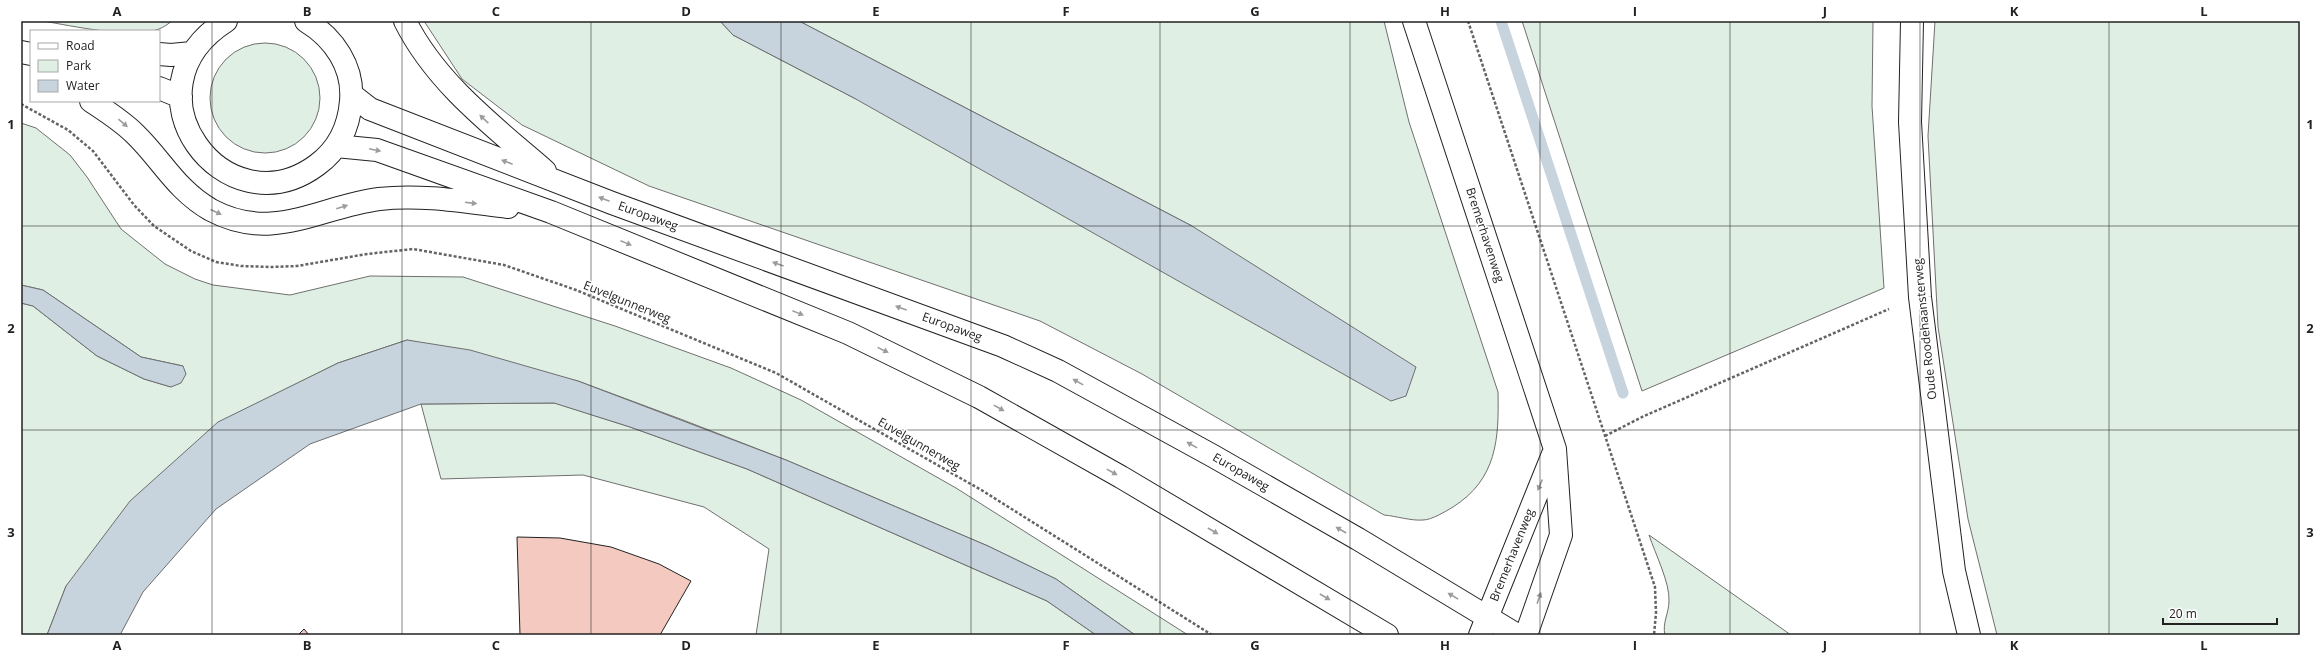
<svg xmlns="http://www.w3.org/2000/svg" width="2321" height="656" font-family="'Open Sans',sans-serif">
<rect width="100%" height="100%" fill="#fff"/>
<path fill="#e0efe3" stroke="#6f6f6f" d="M43,21H172C168,24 164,27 159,29C132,39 72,26 43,21Z
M424,21H720L733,35L854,98L1192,226L799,21H1384L1409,122L1498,392C1499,439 1497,479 1453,507C1446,511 1432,520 1423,520C1411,521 1396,516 1384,515L1142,374L1040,321L649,186L522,125L462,79Z
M1522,21H1873L1872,106L1884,288L1642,391Z
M1935,21H2300V635H1997L1968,519L1938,327L1928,136Z
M210 98a55 55 0 1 1 110 0a55 55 0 1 1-110 0Z
M21,123L36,128L70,155L87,177L121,229L165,264L195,279L213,285L290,295L370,276L463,277L615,326L731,368L801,400L956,488L1188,635H1135L1056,579L988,546L786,460L683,420L578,381L407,340L338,363L218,423L66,586L47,635H21V303L33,306L97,356L144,379L171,387L183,366L141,357L43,290L21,285Z
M555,403L630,427L747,469L1047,601L1096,635H756L769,549L704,507L583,475L441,479L421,404Z
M1649,535L1791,635H1665C1662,623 1669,613 1669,601C1670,583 1655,553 1649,535Z"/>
<path fill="#c7d3dd" stroke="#6f6f6f" d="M720,21H799L1192,226L1416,367L1406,396L1391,401L854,98L733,35Z
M21,285L43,290L141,357L183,366L186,374L181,383L171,387L144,379L97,356L33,306L21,303Z
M407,340L470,350L578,381L786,460L988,546L1056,579L1135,635H1096L1047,601L747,469L630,427L554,403L421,404L310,444L216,509L143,592L120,635H47L66,586L130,501L218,422L338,363Z"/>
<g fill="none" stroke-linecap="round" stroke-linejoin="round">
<path stroke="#c7d3dd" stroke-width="11" d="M1501,21L1623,393"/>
</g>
<path fill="#f3c9c0" stroke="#222" d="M517,537L560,538L611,547L659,564L691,581L660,635H520Z
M304,629L309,635H298Z"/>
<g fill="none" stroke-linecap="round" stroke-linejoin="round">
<g stroke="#222" stroke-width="24">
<path id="minor" d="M1414,21L1555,449L1561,535L1526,635
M1912,21L1910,122L1920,297L1954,571L1969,635
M1480,635L1553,454"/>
</g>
<g stroke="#222" stroke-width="24">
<path id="highway" d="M226,21C118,90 225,233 317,165C339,149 349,126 351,101C354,67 334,38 306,21
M405,21C436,83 493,126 545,171
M21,52L31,54
M159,54L171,55L192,53
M159,88L181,97
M352,95L370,109L612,203L1003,346L1058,371L1213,456L1358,539L1517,635
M91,101C106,111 122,121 135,134C162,160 176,190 211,210C273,243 318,207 379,199C422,194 466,202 508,207
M336,146L377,150L551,212L848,333L979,397L1121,477L1387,635"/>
</g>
<path stroke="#646464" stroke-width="2.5" stroke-dasharray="3 2" stroke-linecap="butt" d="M1468,21L1655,587L1656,613L1654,635
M21,104L68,130L93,151L134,205L154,226L191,251L216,262L241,266L272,267L297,266L367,254L413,249L504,265L576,290L776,373L983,491L1212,635
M1605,436L1644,416L1889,309"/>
<use href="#minor" stroke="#fff" stroke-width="22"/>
<use href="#highway" stroke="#fff" stroke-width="22"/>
</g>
<defs><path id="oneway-solid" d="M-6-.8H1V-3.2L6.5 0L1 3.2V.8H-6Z"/></defs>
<g fill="#9c9c9c">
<use href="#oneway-solid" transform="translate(484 119) rotate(-137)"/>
<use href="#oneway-solid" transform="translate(123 123) rotate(40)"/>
<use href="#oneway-solid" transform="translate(375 150) rotate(12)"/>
<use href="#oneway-solid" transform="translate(507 162) rotate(-159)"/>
<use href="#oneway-solid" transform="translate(604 199) rotate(-159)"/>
<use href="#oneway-solid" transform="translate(471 203) rotate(7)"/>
<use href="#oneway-solid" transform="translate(342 207) rotate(-17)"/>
<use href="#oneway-solid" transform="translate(216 212) rotate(25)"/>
<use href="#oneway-solid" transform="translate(626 243) rotate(22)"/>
<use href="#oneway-solid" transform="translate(778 264) rotate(-160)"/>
<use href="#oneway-solid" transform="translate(901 308) rotate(-160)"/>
<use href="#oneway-solid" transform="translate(798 313) rotate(22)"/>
<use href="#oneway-solid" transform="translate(883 350) rotate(26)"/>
<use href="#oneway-solid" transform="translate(1078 382) rotate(-151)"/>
<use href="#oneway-solid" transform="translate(999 408) rotate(29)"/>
<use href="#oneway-solid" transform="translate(1192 445) rotate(-151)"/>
<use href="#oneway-solid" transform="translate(1112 472) rotate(29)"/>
<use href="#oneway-solid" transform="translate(1540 485) rotate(113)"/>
<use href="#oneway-solid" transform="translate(1341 530) rotate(-150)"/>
<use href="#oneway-solid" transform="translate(1213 531) rotate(30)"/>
<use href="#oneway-solid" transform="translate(1453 596) rotate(-149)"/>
<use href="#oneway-solid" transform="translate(1325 597) rotate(30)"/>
<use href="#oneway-solid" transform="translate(1539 598) rotate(-71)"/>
</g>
<path fill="none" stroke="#222" stroke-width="1" stroke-opacity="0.55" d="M212,21V635M402,21V635M591,21V635M781,21V635M971,21V635M1160,21V635M1350,21V635M1540,21V635M1730,21V635M1920,21V635M2109,21V635M21,226H2300M21,430H2300"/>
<g text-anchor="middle" stroke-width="3" stroke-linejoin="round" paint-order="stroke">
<g font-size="12" fill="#222" stroke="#fff">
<text transform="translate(648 216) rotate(20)" y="4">Europaweg</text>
<text transform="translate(1485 235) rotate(72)" y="4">Bremerhavenweg</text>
<text transform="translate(627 302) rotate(22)" y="4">Euvelgunnerweg</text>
<text transform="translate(952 327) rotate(20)" y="4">Europaweg</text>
<text transform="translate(1925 329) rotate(-96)" y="4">Oude Roodehaansterweg</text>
<text transform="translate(919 444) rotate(30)" y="4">Euvelgunnerweg</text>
<text transform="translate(1241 472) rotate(30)" y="4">Europaweg</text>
<text transform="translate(1512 555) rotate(-68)" y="4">Bremerhavenweg</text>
</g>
</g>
<rect width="2321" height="656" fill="none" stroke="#ffffff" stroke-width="44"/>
<rect x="30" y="30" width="130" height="72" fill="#ffffff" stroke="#a7a7a7"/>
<rect x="38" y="43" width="20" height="6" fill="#ffffff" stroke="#a7a7a7"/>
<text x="66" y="50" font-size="12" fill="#222222">Road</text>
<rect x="38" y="60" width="20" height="12" fill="#e0efe3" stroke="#a7a7a7"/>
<text x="66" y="70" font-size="12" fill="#222222">Park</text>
<rect x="38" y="80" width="20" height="12" fill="#c7d3dd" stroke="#a7a7a7"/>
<text x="66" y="90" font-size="12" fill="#222222">Water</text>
<path d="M2163 618v6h114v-6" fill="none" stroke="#222222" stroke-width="2"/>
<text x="2169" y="618" font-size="12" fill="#222222" stroke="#ffffff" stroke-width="3" paint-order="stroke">20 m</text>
<rect x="22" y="22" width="2277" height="612" fill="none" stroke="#222" stroke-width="1.5"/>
<g font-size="13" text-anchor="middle" font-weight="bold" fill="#222">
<text x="117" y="16">A</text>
<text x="307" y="16">B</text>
<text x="496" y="16">C</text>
<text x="686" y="16">D</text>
<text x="876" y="16">E</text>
<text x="1066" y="16">F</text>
<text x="1255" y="16">G</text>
<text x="1445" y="16">H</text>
<text x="1635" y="16">I</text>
<text x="1825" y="16">J</text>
<text x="2014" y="16">K</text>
<text x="2204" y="16">L</text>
<text x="11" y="129">1</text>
<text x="2310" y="129">1</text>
<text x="11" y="333">2</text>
<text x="2310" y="333">2</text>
<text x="11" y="537">3</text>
<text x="2310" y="537">3</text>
<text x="117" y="650">A</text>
<text x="307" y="650">B</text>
<text x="496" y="650">C</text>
<text x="686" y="650">D</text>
<text x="876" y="650">E</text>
<text x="1066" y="650">F</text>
<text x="1255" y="650">G</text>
<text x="1445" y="650">H</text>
<text x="1635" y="650">I</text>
<text x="1825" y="650">J</text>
<text x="2014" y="650">K</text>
<text x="2204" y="650">L</text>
</g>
</svg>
